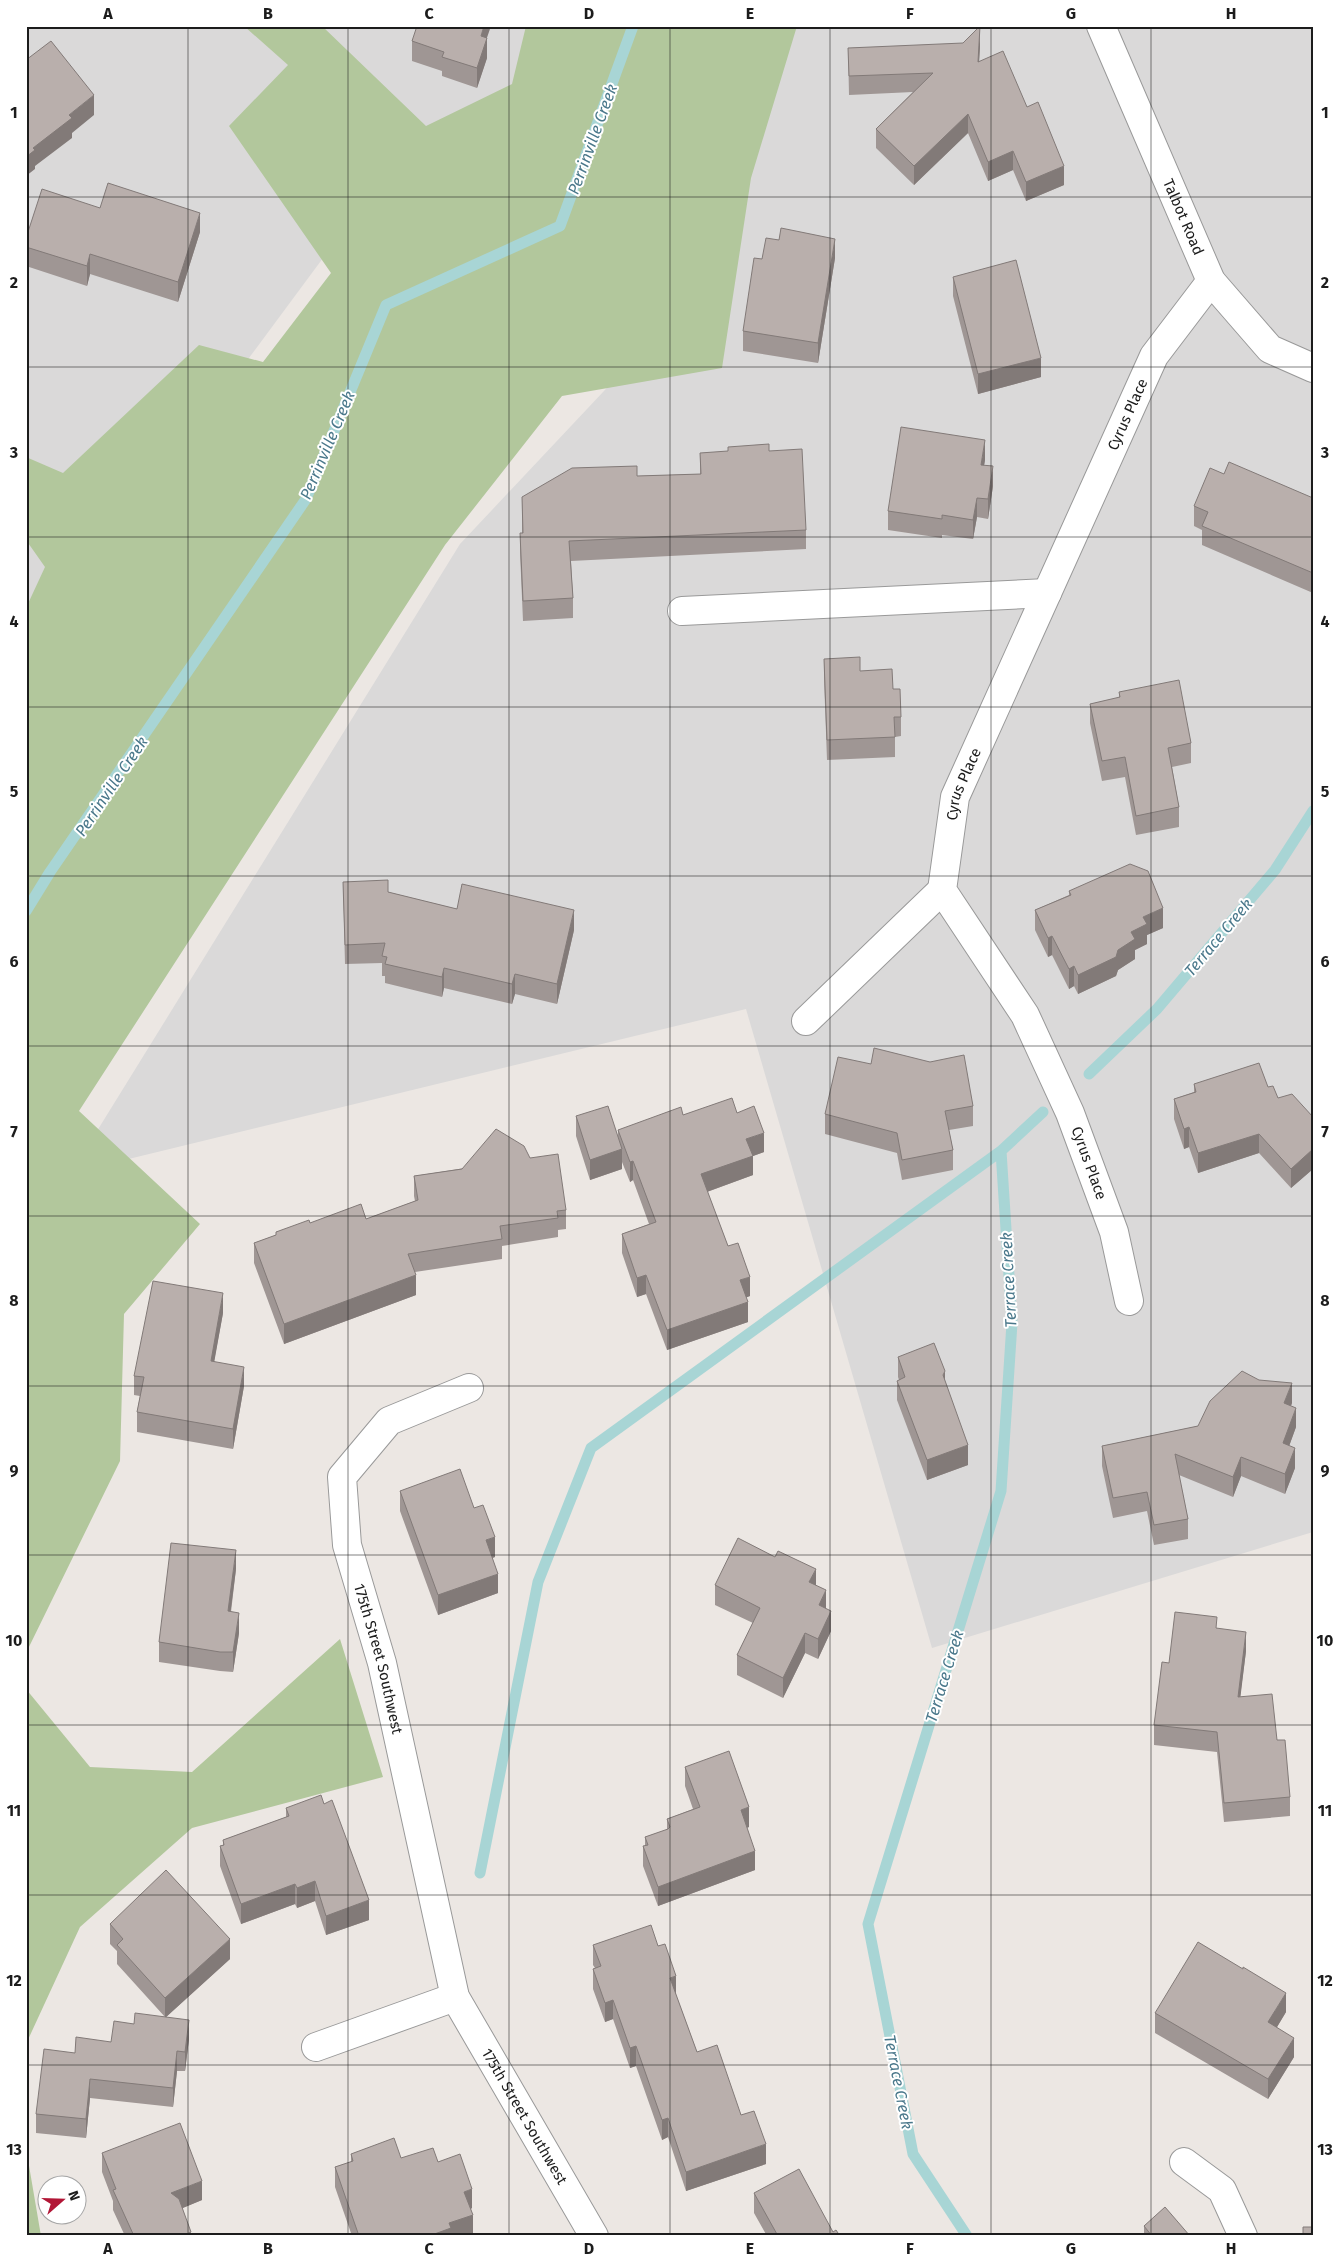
<svg xmlns="http://www.w3.org/2000/svg" width="1339" height="2262" font-family="'Fira Sans',sans-serif">
<rect width="100%" height="100%" fill="#ece7e3"/>
<path fill="#dad9d9" d="M26,26H542L520,105L326,254L26,659Z
M752,26H1313V1532L932,1648L746,1009L71,1173L460,544L651,341Z"/>
<path fill="#b2c79c" d="M244,26H322L426,126L512,84L526,26H797L751,178L722,368L562,396L445,545L79,1111L200,1224L124,1314L120,1461L26,1653V608L45,567L26,540V457L63,473L199,345L263,362L331,273L229,126L288,65Z
M340,1639L383,1777L192,1828L80,1927L26,2044V1689L90,1767L192,1772Z
M26,2148L41,2236H26Z"/>
<g fill="none" stroke-linecap="round" stroke-linejoin="round">
<path stroke="#a8d5d5" stroke-width="11" d="M26,911L50,872L306,499L386,305L560,226L633,26
M1089,1074L1157,1009L1275,870L1313,811
M480,1873L538,1582L591,1448L1001,1151
M967,2236L913,2154L868,1924L1001,1491L1012,1323L1001,1151L1043,1112"/>
<g stroke="#999" stroke-width="30">
<g id="minor">
<path id="s1" d="M1101,26L1211,281L1270,349L1313,368"/>
<path d="M682,611L1047,593"/>
<path d="M806,1021L942,890"/>
<path id="s2" d="M1129,1301L1114,1232L1070,1113L1025,1015L942,890L955,797L1154,356L1211,281"/>
<path id="s3" d="M469,1388L389,1421L342,1477L347,1545L382,1663L455,1997L594,2236"/>
<path d="M316,2047L455,1997"/>
<path d="M1184,2162L1222,2190L1243,2236"/>
</g>
</g>
<use href="#minor" stroke="#fff" stroke-width="28"/>
</g>
<path fill="#9f9694" d="M487,38V58L477,88L442,76V71L412,61V41Z
M980,46L979,61L1027,107L1064,185L1026,201L1013,170L988,181L968,133L914,185L876,148V129L913,92L849,95L848,48Z
M100,208L200,232L178,302L90,274L87,286L26,266V247Z
M835,258L818,363L743,351V331L762,259Z
M953,277L1041,377L978,394L953,296Z
M769,451L806,530V549L571,561L573,598V618L523,621L520,552V533H522V497L637,476L700,474V453Z
M985,460L984,465L993,486L988,519L977,517L973,539L942,535V538L888,530V511Z
M1313,498V593L1202,545V530L1194,526V506Z
M824,659L860,671L893,689L901,717V736L895,737V757L827,760L824,678Z
M1119,692L1191,743V763L1172,767L1179,807V827L1136,835L1125,777L1102,781L1090,723V704L1119,698Z
M343,882L388,892L457,909L574,930L557,1004L515,994L512,1004L444,988L442,997L385,983V976H382V963L345,964Z
M1069,891L1163,928L1147,935V944L1135,950V959L1118,970L1116,976L1078,994L1074,986L1069,989L1052,955L1048,957L1035,930V910L1069,895Z
M1194,1084L1268,1087L1278,1098L1313,1117V1169L1291,1188L1259,1153L1198,1173L1189,1147L1184,1149L1174,1119V1099L1194,1092Z
M973,1106V1126L949,1130L953,1150V1170L902,1180L897,1153L825,1134V1114Z
M737,1113L764,1152L753,1156V1175L707,1192L728,1246L750,1296L746,1297L748,1322L667,1350L646,1294L637,1297L622,1253V1234L649,1224L633,1180L630,1182L622,1162V1169L590,1180L576,1136V1116L618,1136V1130L683,1115Z
M530,1158L566,1210V1229L558,1230V1237L502,1246V1259L415,1272L416,1295L284,1344L254,1263V1243L276,1235V1232L310,1223L366,1219L415,1201L414,1196V1176Z
M223,1313L214,1361L244,1386L233,1449L137,1432V1412L140,1396L134,1395V1376Z
M898,1357L968,1465L927,1480L897,1400V1381L899,1380L898,1377Z
M1292,1403L1291,1406L1296,1427L1289,1446L1295,1468L1285,1494L1241,1476L1233,1497L1179,1475L1188,1519V1539L1154,1545L1147,1511L1113,1518L1102,1466V1446L1198,1426Z
M400,1491L474,1508L495,1557L492,1558L498,1593L438,1615L400,1511Z
M775,1557L816,1585L826,1609L831,1631L818,1659L805,1653L783,1698L737,1675V1655L753,1623L715,1605V1585Z
M236,1569L231,1612L239,1633L233,1672L220,1671L159,1662V1642Z
M1217,1628L1246,1651L1240,1697L1277,1740L1290,1797V1816L1224,1822L1217,1752L1154,1745V1725L1169,1663Z
M685,1767L749,1827L747,1828L755,1870L658,1906L643,1866V1846H645V1837L667,1830V1819L693,1809L685,1786Z
M286,1808L369,1920L326,1935L315,1901L297,1908L295,1904L241,1924L220,1866V1846L223,1845V1840L286,1817Z
M110,1924L230,1959L166,2017L189,2039L185,2071H177L173,2107L90,2098L86,2138L36,2133V2114L75,2053L111,2042L134,2024L165,2017L117,1964V1951L110,1944Z
M593,1945L658,1946L697,2052L741,2115L766,2164L686,2191L668,2137L662,2140L636,2066L630,2068L613,2019L605,2022L593,1989V1969L595,1968L593,1965Z
M1286,2012L1277,2027L1294,2057L1268,2099L1155,2033V2013Z
M102,2153L202,2200L182,2208L191,2236H125L113,2210V2201L102,2172Z
M351,2154L438,2162L472,2208L471,2209L473,2234L469,2236H352L335,2187V2167L351,2162Z
M754,2193L833,2232L840,2236H767L754,2213Z
M1144,2226L1190,2236H1144Z"/>
<path fill="#827a78" d="M484,26H491L481,55V36Z
M980,26V46L978,81V62Z
M487,38V58L477,88V68Z
M94,95V115L72,133V138L35,166V169L26,176V157L33,148L69,115Z
M968,114V133L914,185V166Z
M1013,151V170L988,181V162Z
M1064,166V185L1026,201V182Z
M200,213V232L178,302V282Z
M835,239V258L818,363V343Z
M90,254V274L87,286V266Z
M1041,358V377L978,394V374Z
M985,440V460L981,484V465Z
M993,466V486L988,519V499Z
M977,498V517L973,539V520Z
M1163,908V928L1147,935V944L1135,950V959L1118,970L1116,976L1078,994V975L1118,950L1143,917Z
M574,910V930L557,1004V984Z
M1052,936V955L1048,957V938Z
M1074,966V986L1069,989V969Z
M444,968V988L442,997V977Z
M515,974V994L512,1004V984Z
M1189,1127V1147L1184,1149V1129Z
M764,1133V1152L753,1156V1175L701,1194V1174L746,1139Z
M1259,1134V1153L1198,1173V1153Z
M622,1149V1169L590,1180V1160Z
M1313,1149V1169L1291,1188V1169Z
M633,1161V1180L630,1182V1162Z
M416,1275V1295L284,1344V1324Z
M646,1275V1294L637,1297V1278Z
M750,1277V1296L740,1300V1280Z
M223,1293V1313L211,1380V1361Z
M748,1302V1322L667,1350V1330Z
M244,1367V1386L233,1449V1429Z
M945,1371V1390L943,1375Z
M1292,1383V1403L1284,1422V1403Z
M1296,1408V1427L1283,1463V1443Z
M968,1445V1465L927,1480V1460Z
M1295,1448V1468L1285,1494V1474Z
M1241,1457V1476L1233,1497V1477Z
M495,1537V1557L486,1560V1540Z
M236,1550V1569L228,1631V1611Z
M816,1569V1588L809,1582Z
M498,1574V1593L438,1615V1595Z
M826,1590V1609L819,1605Z
M831,1611V1631L818,1659V1639Z
M239,1613V1633L233,1672V1652Z
M1246,1632V1651L1238,1717V1697Z
M805,1633V1653L783,1698V1678Z
M749,1807V1827L741,1829V1810Z
M755,1851V1870L658,1906V1887Z
M315,1881V1901L297,1908V1888Z
M295,1884V1904L241,1924V1904Z
M369,1900V1920L326,1935V1916Z
M230,1939V1959L165,2018V1998Z
M676,1976V1996L670,1978Z
M1286,1993V2012L1268,2042V2022Z
M613,2000V2019L605,2022V2003Z
M189,2020V2039L185,2071V2052Z
M1294,2038V2057L1268,2099V2079Z
M636,2046V2066L630,2068V2048Z
M177,2051V2071L173,2107V2088Z
M90,2079V2098L86,2138V2119Z
M668,2118V2137L662,2140V2120Z
M766,2144V2164L686,2191V2172Z
M202,2181V2200L171,2213V2193Z
M472,2189V2208L464,2211V2192Z
M473,2215V2234L469,2236H429L449,2223Z
M191,2232V2236H182Z"/>
<path fill="#b9afac" stroke="#827a78" d="M417,26H484L481,36L487,38L477,68L442,57L444,52L412,41Z
M980,26L978,62L1003,51L1027,107L1038,102L1064,166L1026,182L1013,151L988,162L968,114L914,166L876,129L933,73L849,76L848,48L963,43Z
M51,41L94,95L69,115L72,118L33,148L35,150L26,157V60Z
M108,183L200,213L178,282L90,254L87,266L26,247V238L42,189L100,208Z
M781,228L835,239L818,343L743,331L754,258L762,259L766,238L779,240Z
M1016,260L1041,358L978,374L953,277Z
M901,427L985,440L981,465L993,466L988,499L977,498L973,520L942,515V519L888,511Z
M769,444V451L802,449L806,530L569,541L573,598L523,601L520,533H523L522,497L572,468L637,466V476L701,474L700,453L728,451V447Z
M1229,462L1313,498V573L1202,526L1208,512L1194,506L1210,468L1224,474Z
M860,657V671L892,669L893,689H900L901,717H894L895,737L827,740L824,659Z
M1179,680L1191,743L1168,748L1179,807L1136,816L1125,757L1102,761L1090,704L1120,697L1119,692Z
M1130,864L1148,871L1163,908L1143,917L1147,924L1131,932L1135,939L1118,950L1116,957L1078,975L1074,966L1069,969L1052,936L1048,938L1035,910L1071,895L1069,891Z
M388,880V892L457,909L462,884L574,910L557,984L515,974L512,984L444,968L442,977L385,964L387,957L382,956L385,943L345,945L343,882Z
M874,1048L930,1062L964,1055L973,1106L945,1111L953,1150L902,1160L897,1133L825,1114L838,1057L871,1064Z
M1259,1063L1268,1087L1273,1086L1278,1098L1292,1094L1313,1117V1149L1291,1169L1259,1134L1198,1153L1189,1127L1184,1129L1174,1099L1196,1092L1194,1084Z
M732,1098L737,1113L754,1106L764,1133L746,1139L753,1156L701,1174L728,1246L738,1243L750,1277L740,1280L748,1302L667,1330L646,1275L637,1278L622,1234L656,1222L633,1161L630,1162L618,1130L681,1107L683,1115Z
M608,1106L622,1149L590,1160L576,1116Z
M496,1129L524,1146L530,1158L558,1154L566,1210L557,1211L558,1218L500,1226L502,1239L408,1254L416,1275L284,1324L254,1243L276,1235V1232L309,1220L310,1223L361,1204L366,1219L418,1200L414,1176L462,1169Z
M153,1281L223,1293L211,1361L244,1367L233,1429L137,1412L144,1377L134,1376Z
M934,1343L945,1371L943,1375L968,1445L927,1460L897,1381L905,1377L898,1357Z
M1242,1371L1259,1380L1292,1383L1284,1403L1296,1408L1283,1443L1295,1448L1285,1474L1241,1457L1233,1477L1175,1454L1188,1519L1154,1525L1147,1492L1113,1498L1102,1446L1198,1426L1210,1401Z
M460,1469L474,1508L483,1505L495,1537L486,1540L498,1574L438,1595L400,1491Z
M738,1538L775,1557L778,1551L816,1569L809,1582L826,1590L819,1605L831,1611L818,1639L805,1633L783,1678L737,1655L760,1608L715,1585Z
M171,1543L236,1550L228,1611L239,1613L233,1652H220L159,1642Z
M1175,1612L1217,1617L1216,1628L1246,1632L1238,1697L1272,1694L1277,1740H1285L1290,1797L1224,1803L1217,1732L1154,1725L1162,1662L1169,1663Z
M729,1751L749,1807L741,1810L755,1851L658,1887L643,1846L648,1845L645,1837L668,1829L670,1827L667,1819L700,1807L685,1767Z
M321,1795L324,1804L332,1800L369,1900L326,1916L315,1881L297,1888L295,1884L241,1904L220,1846L224,1845L223,1840L289,1816L286,1808Z
M166,1870L230,1939L165,1998L117,1945L123,1939L110,1924Z
M651,1925L658,1946L665,1944L676,1976L670,1978L697,2052L717,2045L741,2115L754,2111L766,2144L686,2172L668,2118L662,2120L636,2046L630,2048L613,2000L605,2003L593,1969L601,1966L593,1945Z
M1198,1942L1243,1969V1967L1286,1993L1268,2022L1294,2038L1268,2079L1155,2013Z
M135,2013L189,2020L185,2052L177,2051L173,2088L90,2079L86,2119L36,2114L44,2049L75,2053L76,2037L111,2042L114,2021L134,2024Z
M180,2123L202,2181L171,2193L179,2199L191,2232L182,2236H134L113,2190L116,2189L102,2153Z
M394,2138L401,2158L433,2148L438,2162L460,2154L472,2189L464,2192L473,2215L449,2223L451,2228L429,2236H359L335,2167L353,2161L351,2154Z
M799,2169L833,2232L836,2230L840,2236H778L754,2193Z
M1165,2207L1190,2236H1152L1144,2226Z
M1303,2227H1313V2236H1303Z"/>
<path fill="none" stroke="#1c1c1c" stroke-width="1" stroke-opacity="0.55" d="M188,26V2236M348,26V2236M509,26V2236M670,26V2236M830,26V2236M991,26V2236M1151,26V2236M26,197H1313M26,367H1313M26,537H1313M26,707H1313M26,876H1313M26,1046H1313M26,1216H1313M26,1386H1313M26,1555H1313M26,1725H1313M26,1895H1313M26,2065H1313"/>
<g text-anchor="middle" stroke-width="4" stroke-linejoin="round" paint-order="stroke">
<g font-size="15" fill="#1c1c1c" stroke="#fff">
<text dy="5" stroke="none"><textPath href="#s1" startOffset="208">Talbot Road</textPath></text>
<text dy="5" stroke="none"><textPath href="#s2" startOffset="969">Cyrus Place</textPath></text>
<text dy="5" stroke="none"><textPath href="#s2" startOffset="564">Cyrus Place</textPath></text>
<text transform="translate(1089 1163) rotate(70)" y="5">Cyrus Place</text>
<text dy="5" stroke="none"><textPath href="#s3" startOffset="346">175th Street Southwest</textPath></text>
<text dy="5" stroke="none"><textPath href="#s3" startOffset="831">175th Street Southwest</textPath></text>
</g>
<g font-size="16" font-style="italic" fill="#4a788b" stroke="#fff">
<text transform="translate(592 139) rotate(-70)" y="6">Perrinville Creek</text>
<text transform="translate(327 445) rotate(-67)" y="6">Perrinville Creek</text>
<text transform="translate(111 786) rotate(-56)" y="6">Perrinville Creek</text>
<text transform="translate(1218 937) rotate(-50)" y="6">Terrace Creek</text>
<text transform="translate(1008 1280) rotate(-93)" y="6">Terrace Creek</text>
<text transform="translate(944 1676) rotate(-73)" y="6">Terrace Creek</text>
<text transform="translate(899 2082) rotate(79)" y="6">Terrace Creek</text>
</g>
</g>
<rect width="1339" height="2262" fill="none" stroke="#ffffff" stroke-width="55"/>
<g transform="translate(62 2200) rotate(70)"><circle r="24" fill="#ffffff" stroke="#a4a4a4"/>
<path d="M0-4L9 19L0 12L-9 19Z" fill="#b21636"/>
<text y="-8" font-size="14" font-weight="bold" text-anchor="middle" fill="#1c1c1c">N</text>
</g>
<rect x="28" y="28" width="1284" height="2206" fill="none" stroke="#1c1c1c" stroke-width="2"/>
<g font-size="16" text-anchor="middle" font-weight="bold" fill="#1c1c1c">
<text x="108" y="19">A</text>
<text x="268" y="19">B</text>
<text x="429" y="19">C</text>
<text x="589" y="19">D</text>
<text x="750" y="19">E</text>
<text x="910" y="19">F</text>
<text x="1071" y="19">G</text>
<text x="1231" y="19">H</text>
<text x="14" y="118">1</text>
<text x="1325" y="118">1</text>
<text x="14" y="288">2</text>
<text x="1325" y="288">2</text>
<text x="14" y="458">3</text>
<text x="1325" y="458">3</text>
<text x="14" y="627">4</text>
<text x="1325" y="627">4</text>
<text x="14" y="797">5</text>
<text x="1325" y="797">5</text>
<text x="14" y="967">6</text>
<text x="1325" y="967">6</text>
<text x="14" y="1137">7</text>
<text x="1325" y="1137">7</text>
<text x="14" y="1306">8</text>
<text x="1325" y="1306">8</text>
<text x="14" y="1476">9</text>
<text x="1325" y="1476">9</text>
<text x="14" y="1646">10</text>
<text x="1325" y="1646">10</text>
<text x="14" y="1816">11</text>
<text x="1325" y="1816">11</text>
<text x="14" y="1986">12</text>
<text x="1325" y="1986">12</text>
<text x="14" y="2155">13</text>
<text x="1325" y="2155">13</text>
<text x="108" y="2254">A</text>
<text x="268" y="2254">B</text>
<text x="429" y="2254">C</text>
<text x="589" y="2254">D</text>
<text x="750" y="2254">E</text>
<text x="910" y="2254">F</text>
<text x="1071" y="2254">G</text>
<text x="1231" y="2254">H</text>
</g>
</svg>
